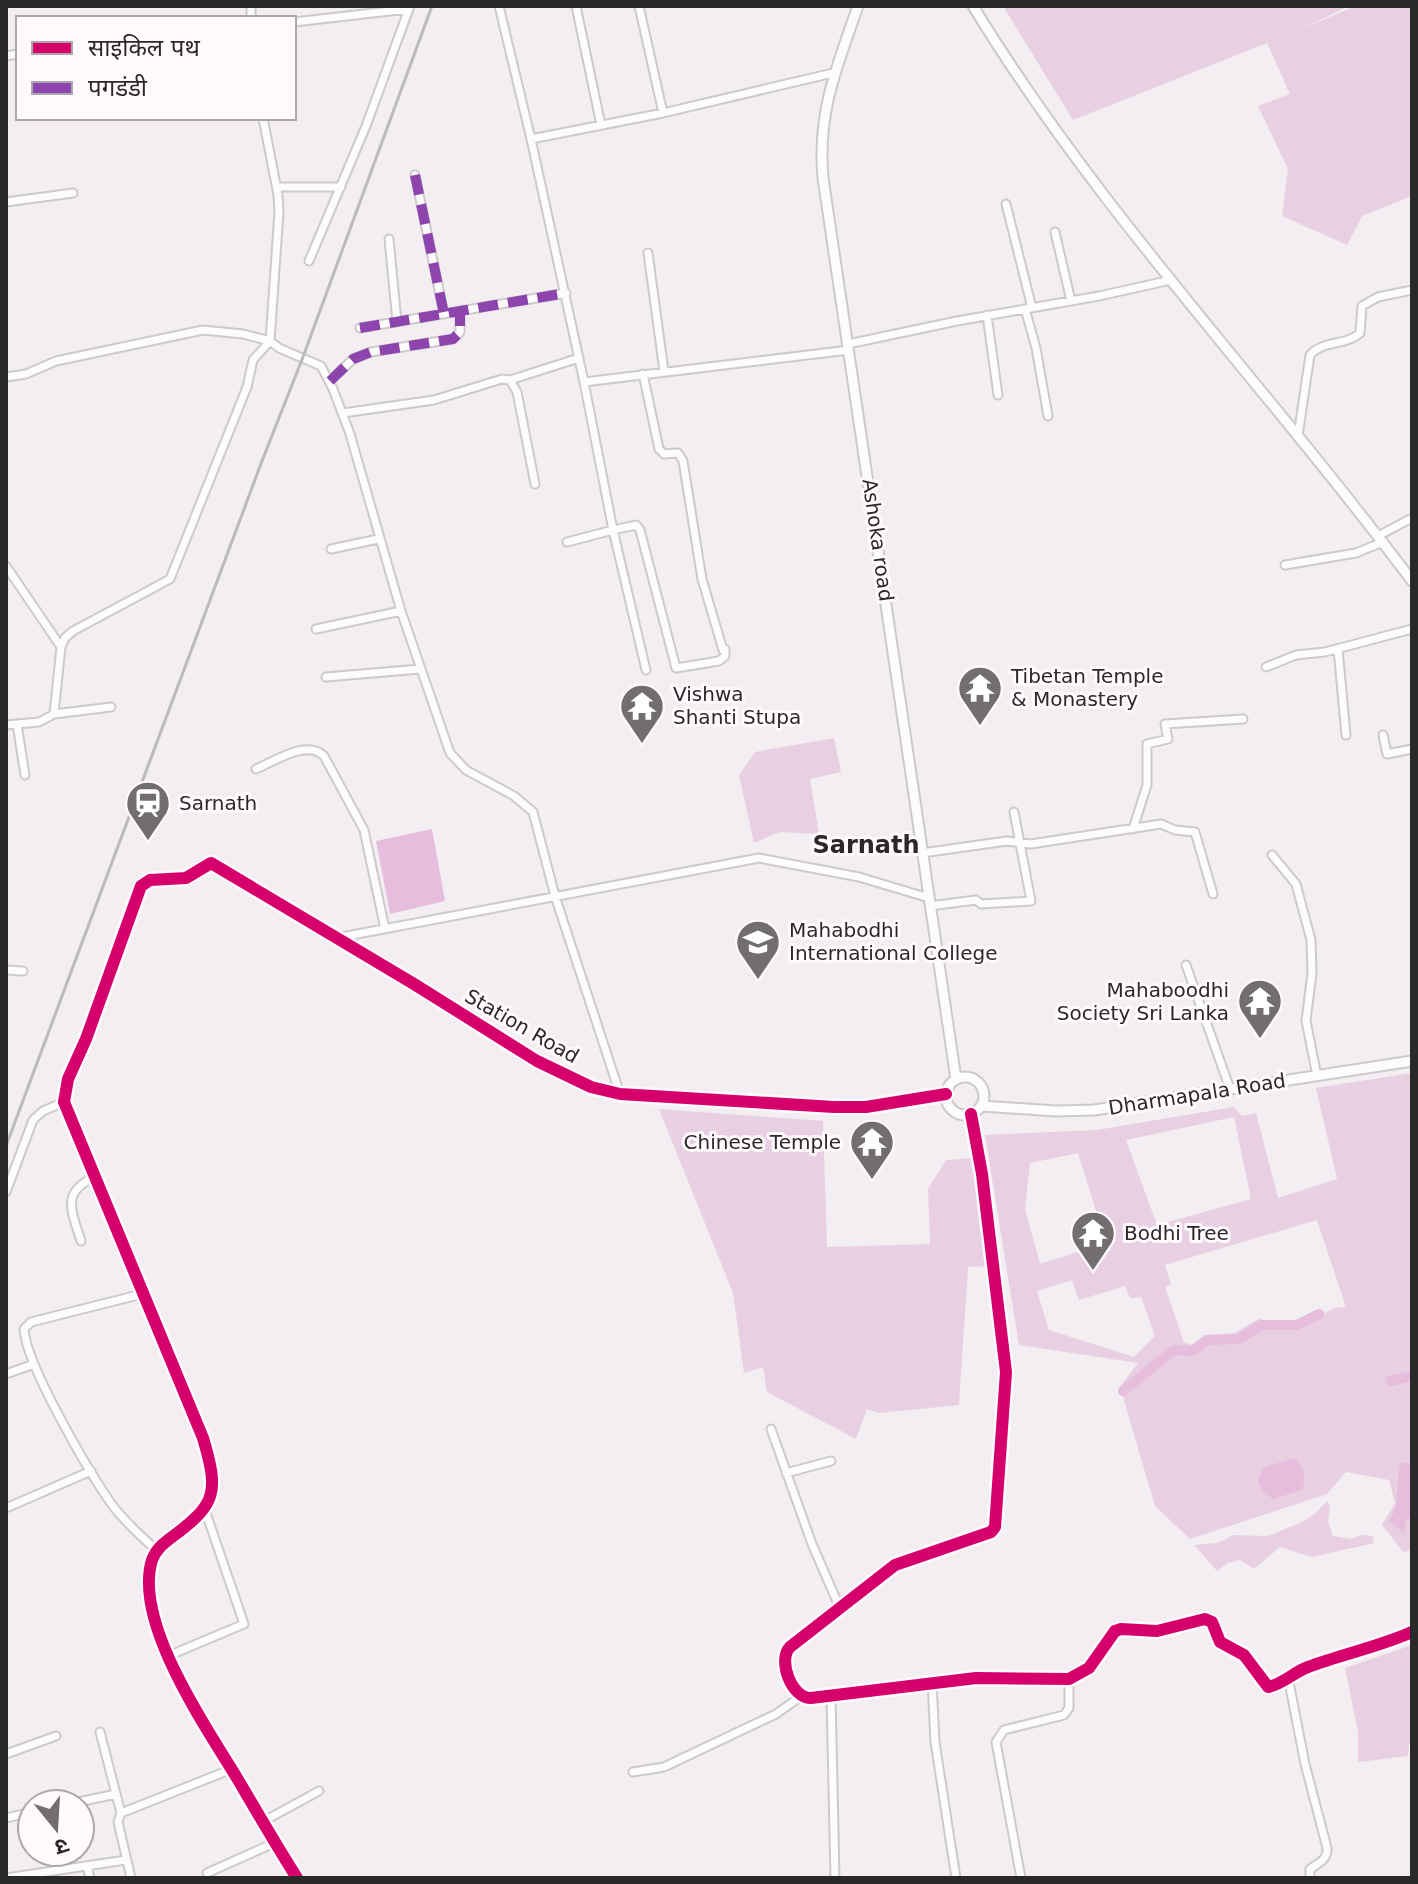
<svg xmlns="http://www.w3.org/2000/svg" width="1418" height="1884" font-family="'DejaVu Sans','Noto Sans Devanagari',sans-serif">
<rect width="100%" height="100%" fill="#f2eef1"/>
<path fill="#e8d0e2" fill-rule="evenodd" d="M1003,6H1349L1303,28L1356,6H1412V196L1362,216L1347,245L1282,216L1288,169L1258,106L1290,94L1267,43L1073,120Z
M834,738L841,772L810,779L819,834L780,832L754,843L739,775L755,752Z
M1412,1073V1550L1403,1552L1382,1525L1395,1503L1389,1480L1346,1472L1327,1494L1190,1539L1155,1506L1120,1387L1138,1363L1019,1345L985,1135L1097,1130L1234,1107L1242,1116L1256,1113L1278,1198L1337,1179L1316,1088ZM1234,1117L1251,1199L1157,1225L1126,1140ZM1078,1153L1106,1243L1040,1264L1025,1209L1030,1163ZM1317,1220L1346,1307L1334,1308L1303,1325L1271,1329L1260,1318L1235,1333L1205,1335L1191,1345L1184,1342L1165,1287L1171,1284L1165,1265ZM1072,1280L1079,1300L1125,1286L1130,1298L1141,1297L1155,1336L1134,1357L1049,1330L1037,1291Z
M659,1109L823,1121L827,1247L930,1244L928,1189L946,1160L976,1158L991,1266L968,1267L959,1405L879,1413L867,1409L856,1439L767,1392L763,1367L744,1373L733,1293Z
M1327,1501L1330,1506L1328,1521L1333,1536L1351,1539L1362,1535L1373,1536L1374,1543L1312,1557L1280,1547L1254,1569L1240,1560L1228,1563L1217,1571L1194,1545L1218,1543L1233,1535L1268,1536L1302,1522L1315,1514Z
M1412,1645V1743L1409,1744L1408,1756L1358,1762V1732L1345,1668Z"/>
<path fill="#e7bddd" d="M432,829L445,901L390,914L376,841Z
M1295,1458C1304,1469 1307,1476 1302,1490L1273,1499L1262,1491L1258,1480L1264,1467Z
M1401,1463H1412V1517L1406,1520L1404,1533L1389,1521C1402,1503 1394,1483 1401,1463Z"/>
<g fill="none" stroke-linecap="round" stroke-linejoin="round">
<path stroke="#e7bddd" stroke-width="10" d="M1390,1381L1412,1376
M1123,1391L1174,1350L1193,1351L1207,1340L1239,1339L1261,1325H1297L1319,1314"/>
<g stroke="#cdc9cc" stroke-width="11">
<path id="minor" d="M499,6L531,139
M576,6L601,125
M639,6L663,113
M251,18V6
M294,22L408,9
M6,56L18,54
M833,73L663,113L531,139L584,382L849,350
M263,118L278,195L279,212L270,341L279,348L321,366L333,389L350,434L401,611L450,753L466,770L514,796L533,812L555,896L620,1094
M415,175L444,314
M277,187H341
M6,202L73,193
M1006,204L1032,308
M1055,232L1071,301
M389,239L397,322
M648,253L664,371
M309,261L366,126L410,6
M1025,309L1036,348L1048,416
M987,315L998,395
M360,328L566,293
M848,344L957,321L1099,296L1171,280
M643,374L659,449L664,454L678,453L683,461L702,579L723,650
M6,377L26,374L56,361L203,330L243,334L270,341L253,360L247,387L170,579L73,631L65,638L61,647L54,714L39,722L6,725
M510,380L579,358
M330,381L353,359L371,352L453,339L460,332V311
M584,382L613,530L636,525L640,530L676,668L719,661L725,656V649
M343,413L434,400L502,379L510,380L517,392L535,484
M1298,436L1310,355C1323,340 1346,346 1360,333L1362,306L1378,297L1412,290
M1378,536L1412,518
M567,542L613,530L646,670
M331,549L378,539
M1285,565L1356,553L1383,542
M6,566L61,647
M316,629L401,611
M1338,649L1346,735
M1266,667L1296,655L1325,652L1412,629
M326,677L420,669
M54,714L111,707
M17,724L25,775
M1383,735L1387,754L1412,749
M256,769C275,761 307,739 324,756L364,830L385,929
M1133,829L1147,785V744L1168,739L1165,724L1243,719
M922,853L1007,841L1031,844L1161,824L1175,830L1195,832L1213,894
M1272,855L1296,884L1311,940L1312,973L1306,1021L1317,1076
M211,863L186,878L150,880L141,886L86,1039L68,1079L64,1102L203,1438C219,1492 217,1504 172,1537C163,1544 156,1549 152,1560C133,1622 206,1727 237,1778C257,1812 276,1845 297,1878
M930,906L976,900L981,904L1031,901L1014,812
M336,938L759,858L859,877L929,898
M1186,965L1230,1089
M6,970L23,971
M971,1114L982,1174L1006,1372L995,1527L991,1532L895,1565L790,1647C777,1660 792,1699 811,1698L976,1678L1069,1679L1089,1668L1115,1631L1121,1629L1157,1631L1205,1619L1212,1622L1220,1642L1244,1655L1268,1687C1283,1684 1294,1672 1308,1667C1343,1654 1378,1647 1412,1632
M6,1192L33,1120L43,1111L64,1102
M81,1241C72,1212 60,1192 95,1177
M142,1294L31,1322L24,1329C26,1365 90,1474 113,1506C126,1523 141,1536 156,1550
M6,1374L34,1364
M771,1429L812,1544L839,1606
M786,1473L831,1461
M6,1508L91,1471
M168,1656L244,1624L205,1510
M1288,1677L1305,1764L1327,1848C1328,1860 1318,1863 1310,1869V1878
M932,1682L935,1742L956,1878
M831,1695L835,1878
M100,1732L121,1813
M6,1754L56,1736
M633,1772L664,1767L776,1714L800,1697
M69,1804L116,1794
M6,1818L32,1812
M262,1822L319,1791
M87,1866L90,1878
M207,1873L274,1843
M6,1878L126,1860
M131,1878L118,1822L121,1813L232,1769
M1021,1878L996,1742L1004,1730L1064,1715L1069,1708V1679"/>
</g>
<g stroke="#cdc9cc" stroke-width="13">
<path id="tertiary" d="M858,6C837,67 817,112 823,178L956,1079
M973,6C1099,213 1268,388 1412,581
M211,863L414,984L537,1061L591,1087L620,1094L834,1107H866L946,1094
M946 1096a19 19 0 1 1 38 0a19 19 0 1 1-38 0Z
M981,1106L1056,1111L1094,1110L1412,1061"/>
</g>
<use href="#minor" stroke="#fdfcfd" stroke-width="7"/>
<use href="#tertiary" stroke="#fdfcfd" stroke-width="9"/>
<path stroke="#bcbbbb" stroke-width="3" d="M6,1146L262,461L303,357L432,6"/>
<path stroke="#8e44ad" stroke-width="10" stroke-dasharray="20 10" stroke-linecap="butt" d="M415,175L444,314
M360,328L566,293
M330,381L353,359L371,352L453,339L460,332V311"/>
<g stroke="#fffafe" stroke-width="17">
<path id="cycleway" d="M971,1114L982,1174L1006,1372L995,1527L991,1532L895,1565L790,1647C777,1660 792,1699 811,1698L976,1678L1069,1679L1089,1668L1115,1631L1121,1629L1157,1631L1205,1619L1212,1622L1220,1642L1244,1655L1268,1687C1283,1684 1294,1672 1308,1667C1343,1654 1378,1647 1412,1632
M297,1878C276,1845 257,1812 237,1778C206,1727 133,1622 152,1560C156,1549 163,1544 172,1537C217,1504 219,1492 203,1438L64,1102L68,1079L86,1039L141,886L150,880L186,878L211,863L414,984L537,1061L591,1087L620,1094L834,1107H866L946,1094"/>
</g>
<use href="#cycleway" stroke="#d6006c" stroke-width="12"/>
</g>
<defs>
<g id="temple-pin" transform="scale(2.3)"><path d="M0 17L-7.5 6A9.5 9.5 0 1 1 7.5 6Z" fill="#716d70" stroke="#fffafe"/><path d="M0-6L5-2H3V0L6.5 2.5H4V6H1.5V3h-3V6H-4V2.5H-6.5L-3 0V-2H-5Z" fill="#fff"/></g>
<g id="station-pin" transform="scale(2.3)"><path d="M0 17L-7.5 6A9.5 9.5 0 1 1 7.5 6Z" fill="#716d70" stroke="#fffafe"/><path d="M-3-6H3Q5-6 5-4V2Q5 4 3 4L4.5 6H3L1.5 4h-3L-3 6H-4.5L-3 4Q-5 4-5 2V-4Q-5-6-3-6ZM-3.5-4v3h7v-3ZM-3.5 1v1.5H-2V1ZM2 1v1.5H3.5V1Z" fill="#fff"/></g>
<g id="university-pin" transform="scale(2.3)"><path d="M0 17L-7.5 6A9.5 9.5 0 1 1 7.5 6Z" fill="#716d70" stroke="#fffafe"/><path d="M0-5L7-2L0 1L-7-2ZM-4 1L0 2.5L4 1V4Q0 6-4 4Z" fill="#fff"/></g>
</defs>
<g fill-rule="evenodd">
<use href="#temple-pin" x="980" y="688"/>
<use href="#temple-pin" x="642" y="706"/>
<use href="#station-pin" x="148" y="803"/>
<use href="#university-pin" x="758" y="942"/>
<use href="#temple-pin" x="1260" y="1001"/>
<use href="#temple-pin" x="872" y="1142"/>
<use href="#temple-pin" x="1093" y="1233"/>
</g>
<g text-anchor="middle" stroke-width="6" stroke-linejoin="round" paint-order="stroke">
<g font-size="20" fill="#2b282a" stroke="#fffafe">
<text transform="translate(878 540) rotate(82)" y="7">Ashoka road</text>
<text transform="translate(522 1026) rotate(30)" y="7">Station Road</text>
<text transform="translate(1197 1094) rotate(-9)" y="7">Dharmapala Road</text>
</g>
<g font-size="20" fill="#2b282a" stroke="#fffafe" text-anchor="start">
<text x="1011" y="683">Tibetan Temple<tspan x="1011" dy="23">&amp; Monastery</tspan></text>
<text x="673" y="701">Vishwa<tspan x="673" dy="23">Shanti Stupa</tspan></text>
<text x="179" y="810">Sarnath</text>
<text x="789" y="937">Mahabodhi<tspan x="789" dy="23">International College</tspan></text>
<text x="1229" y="997" text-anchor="end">Mahaboodhi<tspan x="1229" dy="23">Society Sri Lanka</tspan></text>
<text x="841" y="1149" text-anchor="end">Chinese Temple</text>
<text x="1124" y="1240">Bodhi Tree</text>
</g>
<g font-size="24" font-weight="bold" fill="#2b282a" stroke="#fffafe">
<text x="866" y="853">Sarnath</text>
</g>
</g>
<rect width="1418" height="1884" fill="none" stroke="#2b282a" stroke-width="16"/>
<rect x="16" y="16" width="280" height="104" fill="#fffafe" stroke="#aaa6a9" stroke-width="2"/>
<rect x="32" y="42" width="40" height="12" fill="#d6006c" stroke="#aaa6a9" stroke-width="2"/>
<text x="88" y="56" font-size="24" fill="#2b282a">साइकिल पथ</text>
<rect x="32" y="82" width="40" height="12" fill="#8e44ad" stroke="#aaa6a9" stroke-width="2"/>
<text x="88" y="96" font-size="24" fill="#2b282a">पगडंडी</text>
<g transform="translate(56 1828) rotate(162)"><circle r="38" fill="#fffafe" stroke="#aaa6a9" stroke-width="2"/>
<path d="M0-6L14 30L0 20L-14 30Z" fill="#716d70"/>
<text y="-12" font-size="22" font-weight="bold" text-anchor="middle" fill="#2b282a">उ</text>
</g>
</svg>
